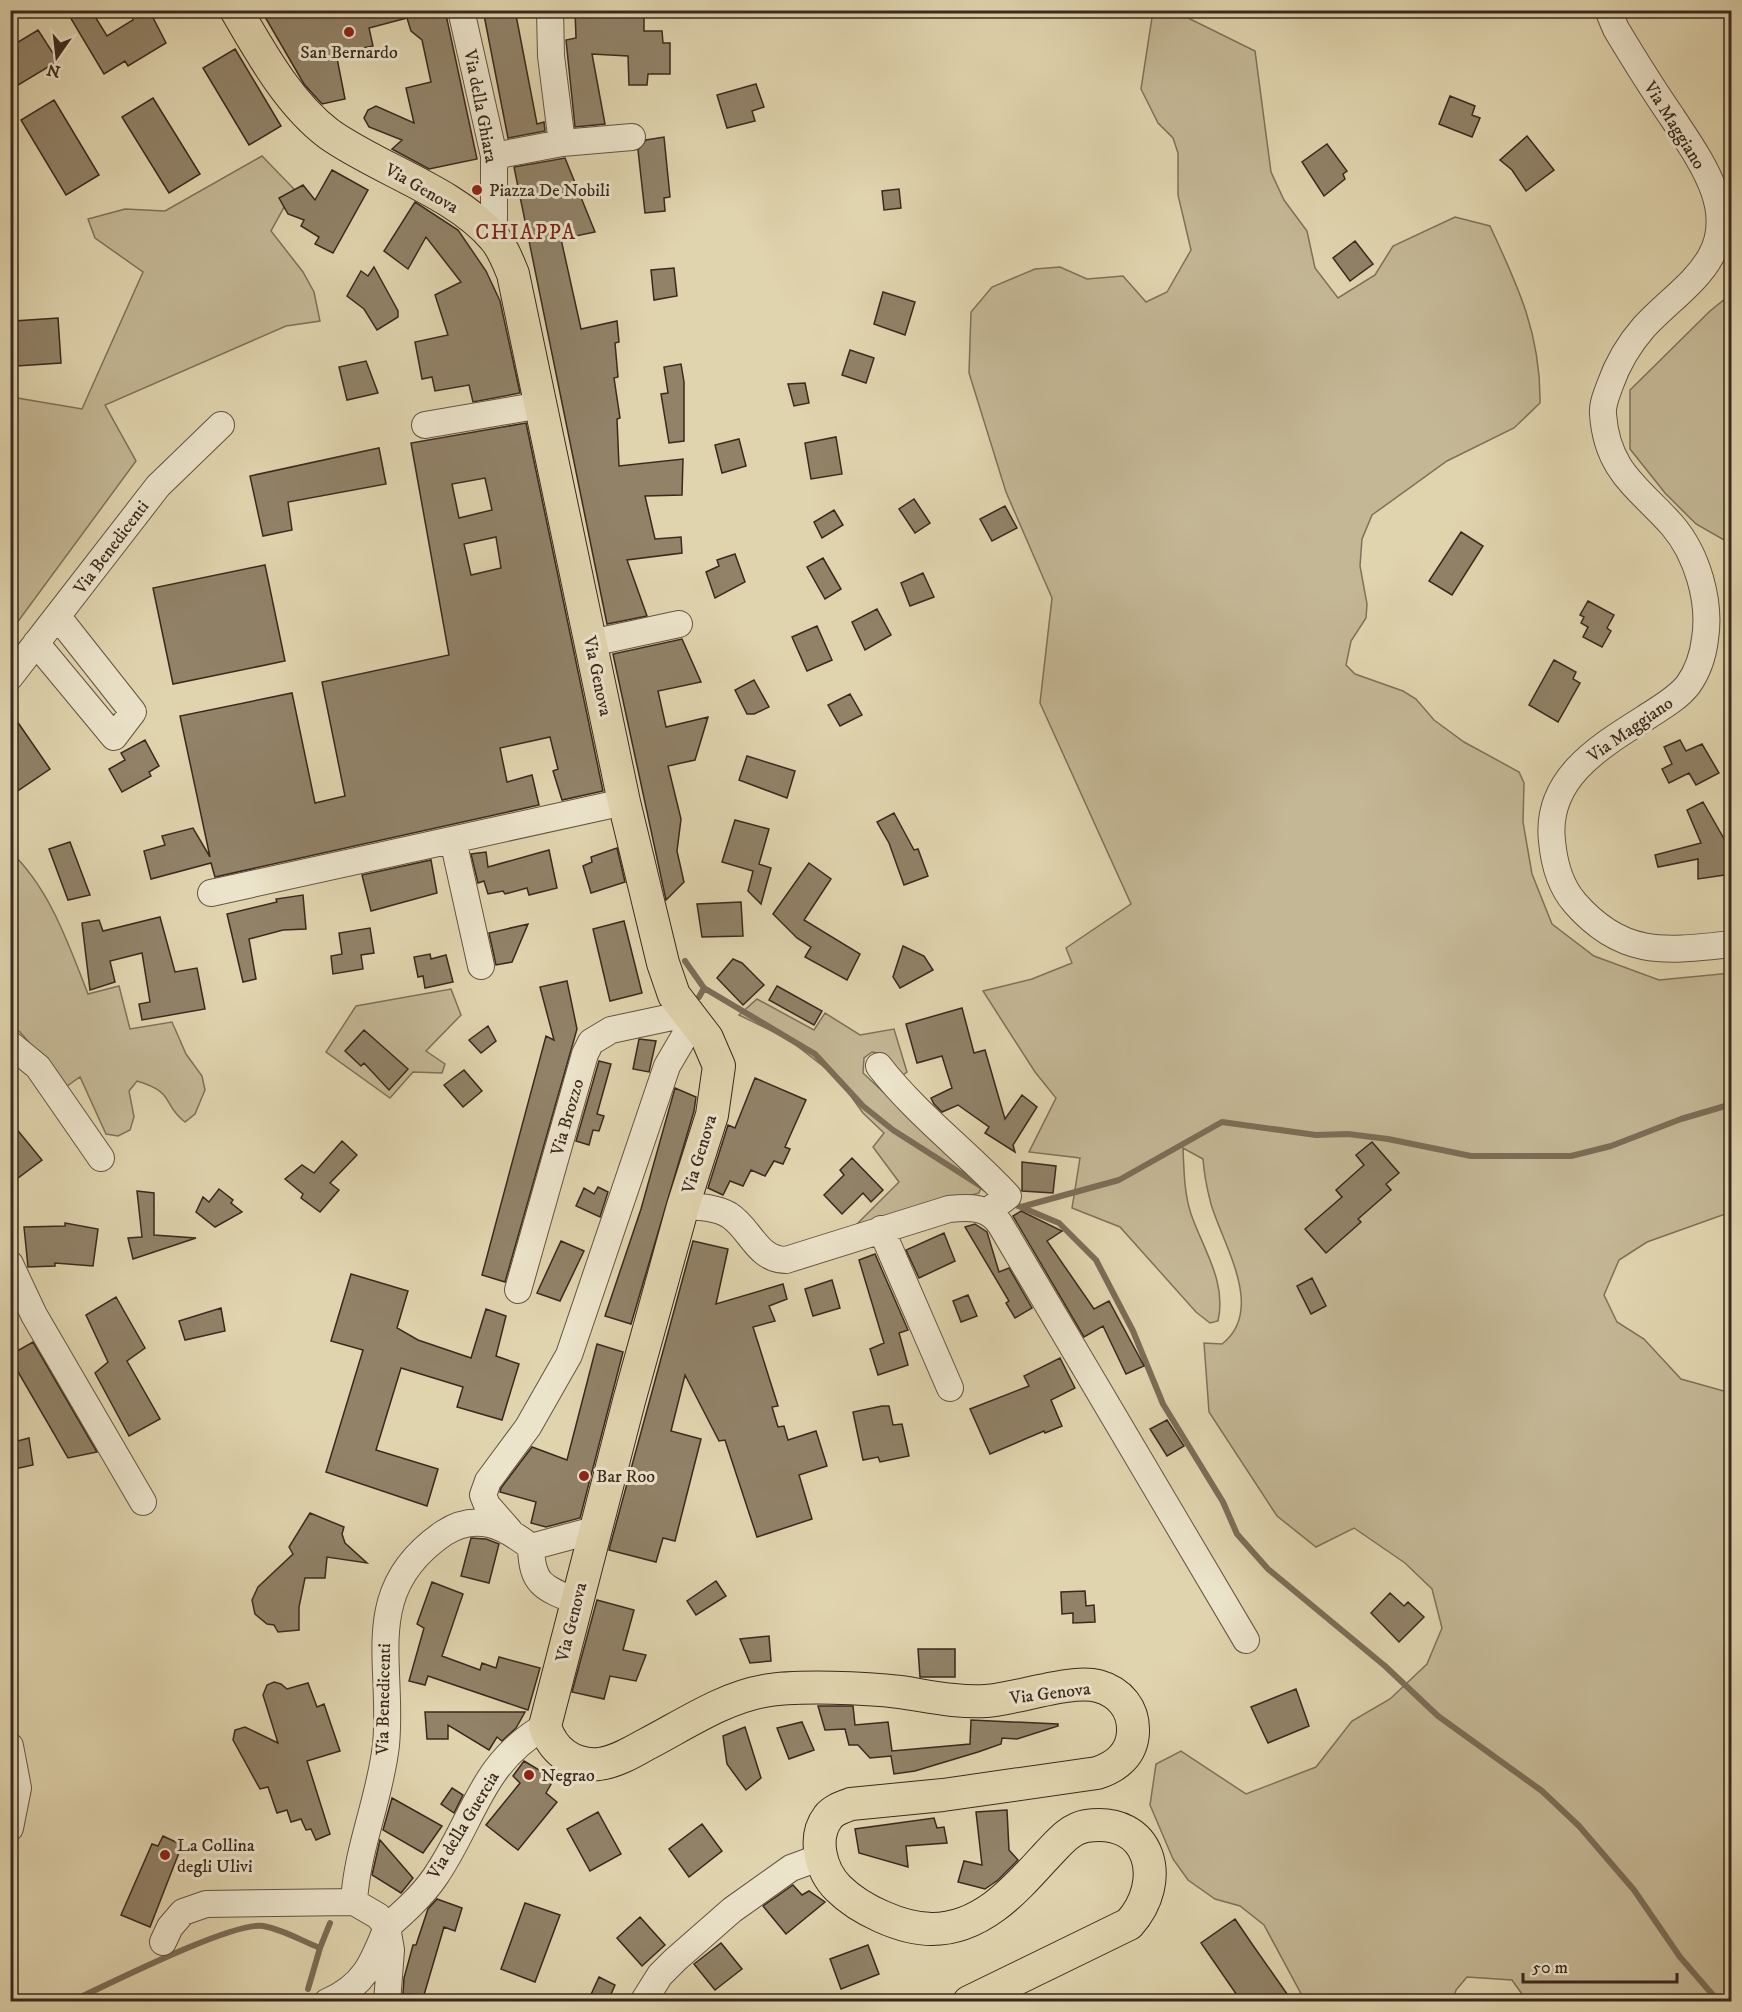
<svg xmlns="http://www.w3.org/2000/svg" width="1742" height="2012" font-family="'IM FELL DW Pica',serif">
<rect width="100%" height="100%" fill="#e0d4ae"/>
<filter id="stains"><feTurbulence type="fractalNoise" baseFrequency=".00333" numOctaves="4"/><feColorMatrix values="0 0 0 0 .2 0 0 0 0 .09 0 0 0 0 .02 0 0 0 .5 -.17"/></filter>
<radialGradient id="worn" r=".72"><stop offset=".6" stop-color="#630" stop-opacity="0"/><stop offset="1" stop-color="#630" stop-opacity=".3"/></radialGradient>
<path fill="#c4b795" stroke="#807059" stroke-width="1.5" d="M1153,11H1174L1255,51L1271,172L1284,200L1307,231L1315,268L1338,298L1375,275L1393,246L1455,217L1490,226C1518,286 1541,335 1540,403L1514,428L1447,461L1372,515L1362,539L1360,566L1367,604L1366,618L1351,641L1346,665L1355,674L1403,691L1416,699L1434,720L1464,742L1519,772L1524,783L1523,822L1532,874L1552,924L1594,956L1659,980L1731,973V1212L1647,1242L1619,1260L1604,1295L1617,1322L1644,1339L1681,1379L1731,1393V2001H1527L1512,1980L1467,1977L1456,1990L1453,2001H1305L1264,1925L1240,1906L1215,1899L1188,1880L1173,1859L1150,1805L1156,1764L1181,1751L1246,1794L1316,1767L1352,1721L1390,1699L1427,1664L1442,1628L1432,1589L1405,1563L1354,1528L1316,1547L1277,1516L1209,1412L1204,1343L1222,1344C1266,1310 1223,1245 1211,1204C1207,1189 1204,1174 1203,1159L1183,1148C1184,1169 1184,1193 1191,1214C1203,1249 1227,1282 1218,1321L1210,1323L1196,1312L1120,1227L1072,1208L1080,1158L1029,1152L1056,1098L1035,1072L983,991L1032,979L1072,963L1066,948L1131,904L1040,703L1052,598L1006,492L969,373L971,312L992,287L1035,269L1060,267L1087,279L1123,276L1146,302L1167,292L1191,250L1178,195V153L1173,138L1158,123L1141,89Z
M262,156L294,189L271,231L303,272L314,292L320,321L286,326L105,405L136,461L11,631V397L82,409L143,272L95,238L88,219L125,209L165,211Z
M1731,294V544L1696,524L1665,493L1630,449V390L1710,311Z
M10,851C50,889 68,943 88,994L119,986L130,1029L172,1022L186,1054L202,1076L205,1090L195,1114L185,1122C161,1104 177,1093 137,1081L129,1091L134,1117L130,1130L118,1136L106,1134L80,1077L67,1086L20,1032L11,1026Z
M451,989L461,1015L426,1051L445,1064L442,1073L413,1072L390,1098L326,1052L356,1006Z
M757,999L814,1030L825,1013L860,1035L894,1029L907,1072L903,1075L885,1054L872,1052L864,1058L863,1073L982,1185L979,1193L850,1231L899,1182L873,1147L884,1133L863,1113L837,1077L788,1039L739,1015Z"/>
<g fill="none" stroke-linecap="round" stroke-linejoin="round">
<path stroke="#7c6d57" stroke-width="6" d="M685,961L704,988L815,1054L863,1106L893,1130L987,1190
M699,997L704,988
M1011,1203L1059,1223L1096,1260L1133,1331L1163,1404L1223,1502L1237,1534L1268,1569L1385,1666L1438,1716L1542,1791L1579,1826L1634,1890L1680,1957L1719,2002
M1021,1207L1119,1180L1222,1122L1316,1135L1348,1134L1388,1139L1471,1156H1571L1611,1146L1681,1119L1732,1104
M308,1989L320,1948L330,1923
M70,2002C105,1986 233,1921 263,1926C282,1929 302,1941 320,1948"/>
</g>
<path fill="#918268" stroke="#3b291d" stroke-width="1.5" fill-rule="evenodd" d="M81,10H91L107,36L133,20L131,10H149L166,43L128,66L125,61L104,74L70,17Z
M261,10H445L477,159L429,169L392,149L402,140L369,127L364,118L368,110L376,106L414,123L406,88L431,82L422,40L411,31L407,18L369,28L373,46L336,53L345,99L322,104L304,84Z
M483,10H515L537,124L544,122L545,131L508,138Z
M575,10H644V31H662L663,43H670V74H648L647,85H629L628,56L592,54L605,124L575,127L566,40L576,38Z
M38,30L58,61L10,90V47Z
M235,49L281,126L249,145L203,68Z
M756,84L764,107L752,111L755,121L727,128L717,95Z
M1450,96L1475,106L1472,115L1480,118L1472,137L1439,124Z
M153,98L200,174L169,193L122,117Z
M54,100L99,175L66,195L21,120Z
M1527,136L1554,170L1526,191L1512,170L1500,160Z
M664,137L670,197L664,198L665,211L645,213L638,150L646,140Z
M1327,144L1347,171L1343,174L1345,179L1324,196L1302,162Z
M565,158L595,232L561,239L581,329L617,321L619,342L615,343L618,377L614,378L620,418L617,419L619,466L683,459L682,495L645,496L655,539L681,537L682,553L627,560L647,616L607,624L514,167Z
M332,170L368,190L333,253L315,244L319,237L301,226L304,220L288,214L279,198L303,185L315,200Z
M899,189L901,208L884,210L882,191Z
M415,202L458,230L486,271L500,301L520,393L473,402L469,385L435,391L432,377L422,379L415,342L448,335L435,295L461,282L426,237L408,269L384,251Z
M1355,241L1373,264L1350,281L1333,258Z
M374,267L398,311V317L377,330L364,309L347,296L361,271L368,276Z
M674,268L677,296L654,300L651,270Z
M883,292L915,302L905,335L874,324Z
M58,318L61,363L17,366L14,321Z
M850,350L874,358L866,383L842,375Z
M366,361L378,393L347,400L339,367Z
M681,364L684,382V441L669,443L661,394L668,393L664,367Z
M805,383L809,403L794,406L788,384Z
M526,423L603,791L562,800L553,771L558,769L550,737L500,748L507,782L532,775L539,805L215,877L211,863L151,879L144,851L165,845L162,836L193,828L210,857L180,716L292,693L315,803L345,796L322,682L449,655L411,443ZM485,478L492,510L459,518L452,484ZM496,537L501,568L471,575L464,544Z
M836,437L842,474L811,479L805,443Z
M739,439L746,466L722,473L715,445Z
M379,448L386,484L288,502L292,530L263,536L250,476Z
M914,499L930,523L915,533L899,509Z
M1005,506L1017,528L992,541L980,519Z
M834,510L843,525L822,538L814,522Z
M1461,532L1483,546L1452,595L1429,581Z
M735,554L745,582L715,598L706,572L719,566L717,560Z
M823,558L841,589L825,599L807,567Z
M265,565L285,661L173,684L153,588Z
M923,573L934,597L910,606L901,583Z
M1588,601L1614,615L1607,628L1611,631L1602,647L1583,637L1588,627L1581,623L1584,617L1580,615Z
M877,609L891,635L865,650L852,622Z
M817,626L832,660L807,671L792,637Z
M682,639L701,682L658,691L666,727L708,717L695,760L668,766L681,819L677,851L684,882L666,900L613,654Z
M1554,660L1576,672L1573,679L1580,683L1558,722L1529,705Z
M754,680L769,707L754,714H747L735,690Z
M850,694L862,715L840,726L828,705Z
M10,711L50,769L10,796Z
M145,740L159,766L149,772L151,776L122,792L109,769L125,760L121,753Z
M1680,740L1686,751L1702,744L1719,773L1696,785L1689,773L1669,783L1662,769L1672,764L1664,747Z
M747,756L795,771L787,798L739,780Z
M1703,802L1731,851V874L1698,879V859L1658,867L1655,855L1701,843L1687,810Z
M894,813L914,850L918,849L928,876L904,885L889,843L877,822Z
M735,820L769,829L759,864L771,868L761,904L748,891L753,871L722,862Z
M70,842L90,895L68,900L49,849Z
M617,848L625,882L591,893L583,866L592,862L591,857Z
M549,850L557,888L529,895L527,888L505,894L503,891L488,894L484,881L478,883L471,854L486,852L488,867Z
M431,860L437,893L371,911L362,875Z
M809,863L831,879L804,920L860,954L847,980L805,957L811,947L797,938L773,914Z
M303,895L306,929L283,930L249,939L256,979L243,982L227,914L277,902L276,899Z
M741,902L743,936L702,937L697,904Z
M160,917L175,972L197,968L205,1009L142,1020L139,1004L150,1002L142,953L110,961L115,982L90,990L82,923L99,920L103,931Z
M624,921L642,993L610,1001L593,929Z
M528,924L512,962L496,965L489,933Z
M370,928L374,953L361,955L363,969L333,974L331,956L342,954L339,933Z
M903,946L924,956L933,970L900,988L893,977Z
M430,954L431,959L446,955L453,982L425,988L423,976L418,977L414,957Z
M733,959L742,963L764,985L743,1005L717,978Z
M567,981L577,1029L505,1282L482,1275L546,1036L554,1040L540,987Z
M777,986L822,1011L814,1025L769,1000Z
M962,1008L974,1053L985,1050L1005,1119L1022,1095L1037,1107L1013,1145L1015,1152L985,1133L989,1127L958,1105L942,1112L934,1104L931,1098L952,1088L942,1056L917,1063L906,1024Z
M488,1026L496,1041L481,1053L469,1040Z
M364,1030L408,1069L389,1090L364,1063L361,1066L345,1051Z
M639,1039L656,1041L649,1072L633,1069Z
M599,1061L611,1064L597,1114L604,1116L599,1131L593,1130L589,1145L576,1141Z
M464,1070L482,1091L463,1107L444,1085Z
M755,1078L806,1100L785,1147L790,1149L783,1164L774,1161L765,1176L751,1170L743,1186L730,1181L723,1195L708,1188L728,1125L735,1128Z
M675,1088L696,1097L694,1111L631,1324L605,1316L641,1209Z
M10,1121L42,1160L10,1184Z
M342,1141L357,1155L330,1183L339,1190L320,1212L301,1198L303,1194L285,1179L302,1165L314,1173Z
M1372,1142L1399,1173L1386,1184L1391,1190L1358,1219L1361,1222L1326,1253L1305,1229L1342,1197L1336,1190L1364,1165L1356,1155Z
M852,1158L883,1190L871,1202L863,1193L842,1214L824,1195L844,1175L840,1170Z
M1022,1162L1056,1166L1053,1193L1022,1191Z
M598,1187L608,1192L600,1217L576,1206L584,1188L594,1194Z
M219,1189L233,1200L231,1203L242,1212L215,1227L196,1212L203,1197L209,1202Z
M137,1191L154,1193V1235L196,1238L133,1259L128,1238L142,1237Z
M1021,1211L1062,1231L1047,1241L1094,1309L1109,1301L1144,1366L1126,1374L1103,1326L1084,1337L1013,1216Z
M65,1223L98,1229L93,1266L55,1263V1266L28,1267L24,1227L65,1226Z
M975,1224L987,1232L999,1272L1009,1268L1032,1308L1015,1318L1006,1303L1009,1301L965,1227Z
M944,1233L955,1261L919,1278L906,1250Z
M561,1241L584,1251L560,1301L537,1293Z
M693,1241L728,1249L716,1304L783,1284L787,1299L769,1306L775,1321L753,1327L778,1406L772,1407L778,1427L784,1426L788,1440L816,1431L827,1466L799,1475L812,1519L757,1537L725,1440L719,1441L685,1375L671,1431L701,1439L675,1541L663,1538L656,1562L609,1550Z
M875,1254L908,1330L899,1333L908,1365L878,1375L870,1349L884,1343L859,1260Z
M351,1274L408,1291L397,1328L418,1340L471,1358L486,1309L506,1316L496,1356L519,1364L502,1420L457,1407L463,1387L401,1368L376,1450L438,1469L427,1506L326,1472L363,1350L331,1341Z
M1312,1278L1326,1306L1311,1314L1297,1286Z
M832,1280L840,1308L813,1316L805,1289Z
M968,1295L977,1316L961,1322L953,1301Z
M116,1297L145,1348L127,1361L160,1419L129,1436L95,1373L108,1362L86,1315Z
M221,1308L225,1331L185,1340L179,1321Z
M33,1342L97,1452L68,1458L10,1358V1355Z
M597,1344L623,1352L580,1518L546,1527L531,1523L536,1502L500,1492L501,1488L532,1447L567,1460Z
M1060,1358L1075,1388L1051,1400L1062,1426L1045,1433L1044,1431L990,1454L970,1409L1029,1386L1024,1376Z
M882,1406H889L893,1425L902,1424L909,1456L880,1462L878,1457L863,1460L853,1412Z
M1167,1420L1184,1446L1167,1456L1150,1429Z
M29,1438L33,1465L10,1470V1443Z
M310,1513L344,1527L342,1534L345,1543L367,1563L327,1557L325,1578H305L299,1607V1630L278,1632L274,1625L267,1624L255,1614L252,1600L258,1587L293,1554L289,1547Z
M471,1538L486,1539L499,1544L489,1583L461,1576Z
M716,1581L726,1596L696,1615L687,1601Z
M432,1582L463,1594L442,1656L480,1670L482,1663L496,1668L499,1657L540,1668L528,1710L428,1676L425,1685L409,1681L424,1628L417,1624Z
M1085,1591L1086,1606L1094,1605L1095,1622L1073,1623V1613L1062,1614L1061,1592Z
M1390,1593L1404,1606L1408,1602L1424,1617L1399,1642L1371,1613Z
M597,1600L634,1610L623,1650L646,1655L636,1681L610,1676L604,1699L572,1692Z
M769,1636L771,1661L750,1663L740,1639Z
M918,1649H955V1677H920Z
M274,1682L281,1684L287,1689L308,1683L317,1707L324,1704L340,1751L307,1761L330,1834L316,1840L311,1829L306,1830L301,1819L291,1822L287,1810L277,1813L268,1787L260,1789L233,1740L235,1730L245,1727L278,1743L263,1695L267,1685Z
M1296,1689L1309,1726L1268,1743L1251,1707Z
M818,1706H853L855,1725L888,1722L892,1751L970,1744L971,1720L1058,1724V1726L1017,1739L1002,1738L1001,1744L978,1752L915,1771L894,1774L891,1756L870,1758L858,1745H849L845,1729L825,1730Z
M425,1712H525L516,1728L502,1741L497,1737L489,1750L448,1725V1739H427Z
M802,1722L814,1750L789,1759L777,1728Z
M745,1727L761,1778L746,1790L727,1764L723,1736Z
M524,1761L554,1779L546,1793L557,1802L518,1850L486,1825L520,1783L513,1776Z
M452,1788L463,1795L454,1813L441,1804Z
M392,1798L442,1826L423,1853L383,1830Z
M1007,1810L1009,1850L1018,1860L998,1880L985,1889L958,1882L964,1861L982,1865L976,1812Z
M598,1812L621,1854L590,1871L567,1829Z
M934,1818L937,1828L944,1827L947,1843L906,1846L908,1867L859,1853L855,1829Z
M702,1824L722,1851L689,1877L669,1849Z
M163,1836L182,1845L150,1927L121,1915L152,1844L158,1846Z
M380,1840L413,1878L401,1893L372,1875Z
M793,1885L802,1895L809,1891L825,1902L786,1934L763,1906Z
M437,1899L462,1908L455,1931L444,1927L424,1995L403,1994L404,1978L413,1945H416L428,1909Z
M525,1903L560,1915L535,1982L501,1969Z
M640,1917L665,1945L642,1966L617,1938Z
M1235,1919L1252,1944L1292,2001H1241L1201,1943Z
M721,1943L742,1969L715,1990L694,1964Z
M868,1945L879,1974L841,1989L830,1959Z
M599,1977L615,1985L608,2001H588Z"/>
<g fill="none" stroke-linecap="round" stroke-linejoin="round">
<g stroke="#645441" stroke-width="28">
<path id="minor" d="M461,10L494,156V238
M550,10L551,56L562,143
M1608,10L1616,29C1634,59 1652,88 1672,117C1687,140 1705,165 1714,191C1738,259 1682,286 1644,327C1630,343 1617,365 1610,385C1607,394 1602,404 1603,414C1607,471 1638,487 1672,525C1697,554 1711,601 1705,639C1703,656 1698,671 1688,685C1677,699 1660,708 1645,718C1599,747 1545,779 1552,841C1554,863 1561,887 1575,903C1623,958 1666,951 1732,944
M494,156L562,143L632,137
M425,425L541,405
M36,643L114,737L133,712L58,617
M591,643L679,624
M10,677L158,486L221,425
M453,840L481,966
M211,893L624,802
M10,1044L38,1067L101,1158
M879,1066C917,1115 966,1151 1008,1196L988,1211
M683,1206C699,1207 715,1207 729,1215C751,1229 757,1260 786,1260L949,1209C969,1207 988,1206 1000,1224L1246,1640
M881,1229L950,1388
M10,1264L34,1315L143,1502
M518,1290L585,1054L591,1042L611,1030L686,1014
M509,1530L487,1505L483,1495L488,1481L528,1427L569,1355L667,1066L684,1037L697,1023
M531,1547C532,1584 543,1588 576,1601
M531,1547L594,1530
M10,1746L18,1788L10,1828
M163,1942L170,1927L183,1912L206,1904L354,1902
M327,2002C364,1986 373,1963 387,1927L378,1916L354,1902C357,1848 380,1799 386,1745C394,1662 359,1591 444,1533C477,1512 504,1526 531,1547
M387,2002L391,1950L387,1927C404,1912 422,1896 435,1877C474,1820 480,1764 545,1726
M643,2002L660,1975L675,1960L732,1910L791,1868L821,1857"/>
</g>
<g stroke="#3b291d" stroke-width="34">
<path id="major" d="M236,10C261,53 289,104 329,134C378,169 455,192 494,238C503,248 508,262 513,274L624,802L663,963L674,995L707,1038L719,1066L712,1115L683,1206L629,1401L545,1726C552,1750 572,1766 599,1764C615,1762 631,1753 645,1745C682,1726 723,1698 764,1691C797,1685 867,1688 900,1692C928,1696 958,1703 986,1701C1016,1699 1071,1679 1098,1686C1120,1692 1134,1709 1133,1732C1132,1755 1116,1767 1097,1773L943,1795L851,1804C843,1807 833,1810 828,1817C812,1838 821,1871 838,1888C860,1910 902,1929 932,1929C982,1929 1016,1889 1047,1855C1058,1844 1069,1829 1086,1826C1151,1816 1168,1881 1129,1924L969,2002"/>
</g>
<use href="#minor" stroke="#ebe3ca" stroke-width="26"/>
<use href="#major" stroke="#e0d4ae" stroke-width="32"/>
</g>
<g fill="#8f2418" stroke="#ebe3ca" stroke-width="2">
<circle cx="349" cy="32" r="6"/>
<circle cx="477" cy="190" r="6"/>
<circle cx="584" cy="1476" r="6"/>
<circle cx="529" cy="1775" r="6"/>
<circle cx="165" cy="1855" r="6"/>
</g>
<g text-anchor="middle" stroke-width="6" stroke-linejoin="round" paint-order="stroke">
<g font-size="18" fill="#3b291d" stroke="#ebe3ca" text-anchor="start">
<text x="349" y="58" text-anchor="middle">San Bernardo</text>
<text x="489" y="196">Piazza De Nobili</text>
<text x="596" y="1482">Bar Roo</text>
<text x="541" y="1781">Negrao</text>
<text x="177" y="1851">La Collina<tspan x="177" dy="21">degli Ulivi</tspan></text>
</g>
<g font-size="18" fill="#3b291d" stroke="#ebe3ca">
<text transform="translate(481 106) rotate(79)" y="6">Via della Ghiara</text>
<text transform="translate(1675 125) rotate(58)" y="6">Via Maggiano</text>
<text transform="translate(422 188) rotate(30)" y="6">Via Genova</text>
<text transform="translate(111 547) rotate(-53)" y="6">Via Benedicenti</text>
<text transform="translate(598 676) rotate(78)" y="6">Via Genova</text>
<text transform="translate(1630 729) rotate(-35)" y="6">Via Maggiano</text>
<text transform="translate(567 1117) rotate(-74)" y="6">Via Brozzo</text>
<text transform="translate(699 1154) rotate(-73)" y="6">Via Genova</text>
<text transform="translate(571 1622) rotate(-76)" y="6">Via Genova</text>
<text transform="translate(1050 1693) rotate(-7)" y="6">Via Genova</text>
<text transform="translate(383 1699) rotate(-89)" y="6">Via Benedicenti</text>
<text transform="translate(463 1825) rotate(-59)" y="6">Via della Guercia</text>
</g>
<g font-size="21" letter-spacing="1.5" fill="#7a1f14" stroke="#ebe3ca">
<text x="526" y="239">CHIAPPA</text>
</g>
</g>
<rect width="1742" height="2012" fill="none" stroke="#e0d4ae" stroke-width="36"/>
<rect x="12" y="12" width="1718" height="1988" fill="none" stroke="#3b291d" stroke-width="3"/>
<rect x="18" y="18" width="1706" height="1976" fill="none" stroke="#3b291d" stroke-width="1.5"/>
<g transform="translate(57 57) rotate(194)" stroke="#ebe3ca" stroke-width="4.5" paint-order="stroke">
<path d="M0-4.5L10 22L0 15L-10 22Z" fill="#3b291d"/>
<text y="-9" font-size="16" font-weight="bold" text-anchor="middle" fill="#3b291d">N</text>
</g>
<path d="M1523 1973v9h154v-9" fill="none" stroke="#3b291d" stroke-width="3"/>
<text x="1532" y="1973" font-size="18" fill="#3b291d" stroke="#ebe3ca" stroke-width="4.5" paint-order="stroke">50 m</text>
<rect width="100%" height="100%" filter="url(#stains)"/>
<rect width="100%" height="100%" fill="url(#worn)"/>
</svg>
